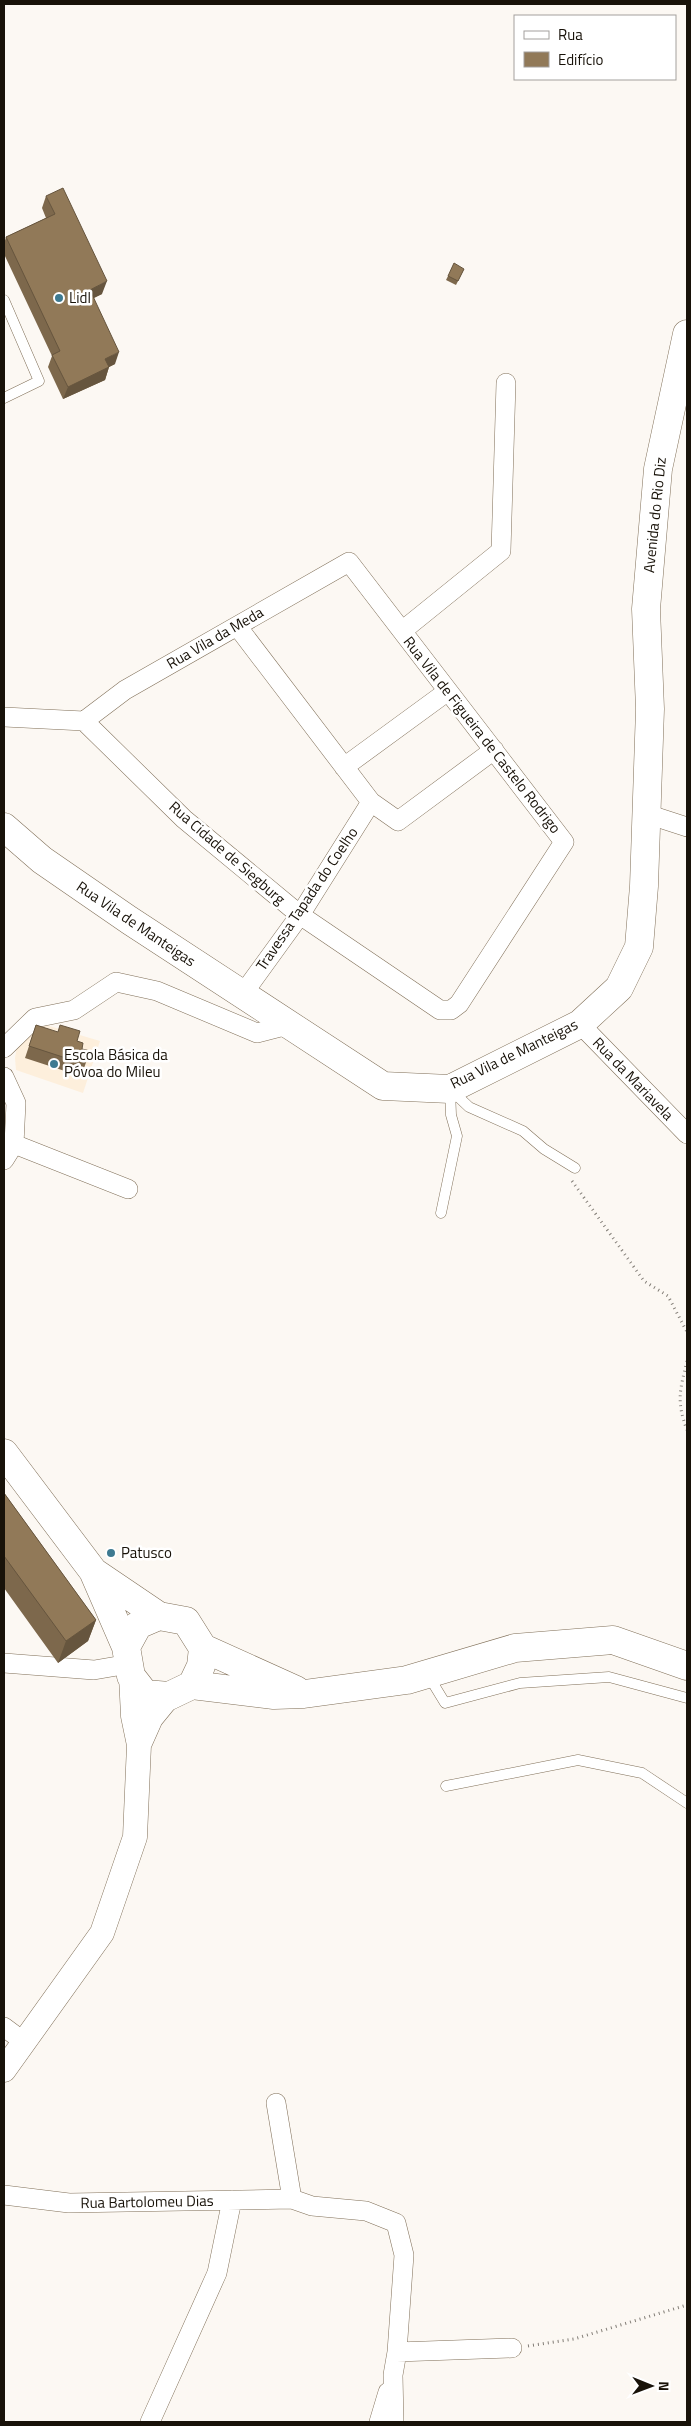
<svg xmlns="http://www.w3.org/2000/svg" width="691" height="2426" font-family="'Titillium Web',sans-serif">
<rect width="100%" height="100%" fill="#fcf8f3"/>
<path fill="#fdefdc" d="M46,1025L100,1041L83,1093L16,1070L15,1058L17,1046L37,1028Z"/>
<g fill="none" stroke-linecap="round" stroke-linejoin="round">
<g stroke="#817059" stroke-width="11">
<path id="service" d="M4,300L39,381L4,398
M441,1213L457,1136L451,1115L450,1089L469,1107L523,1131L544,1149L575,1168
M428,1675L445,1703L520,1683L609,1677L687,1698
M446,1786L578,1760L642,1773L687,1803"/>
</g>
<g stroke="#817059" stroke-width="20">
<path id="minor" d="M237,626L371,802L398,821L494,750
M402,631L501,551L506,383
M4,717L84,721L184,819L300,915L440,1010H451L459,1004L564,842L349,562L125,690L84,721
M344,767L448,691
M647,814L687,827
M242,995L300,915L371,802
M580,1024L687,1134
M4,1048L35,1018L74,1010L116,982L157,991L257,1033L288,1025
M4,1077L16,1103L14,1144L4,1160
M14,1144L128,1189
M4,1663L94,1670L129,1664
M4,2027L24,2042
M276,2103L292,2199
M4,2195L69,2203L292,2199L312,2206L366,2211L396,2223L404,2255L397,2352L393,2375L394,2422
M397,2352L512,2348
M150,2422L217,2273L232,2200
M379,2422L388,2392"/>
</g>
<g stroke="#817059" stroke-width="25">
<path id="tertiary" d="M139,1745L151,1718L169,1696
M4,2070L102,1933L135,1837L139,1745L133,1716L131,1676"/>
</g>
<g stroke="#817059" stroke-width="29">
<path id="secondary" d="M4,827L42,860L129,920L383,1086L450,1089L580,1024L619,988L639,947L644,886L650,709L646,609L658,469L687,334"/>
</g>
<g stroke="#817059" stroke-width="29">
<path id="primary" d="M4,1453L93,1571L126,1647
M94,1572L159,1616
M159,1616L186,1621L203,1648L201,1666L192,1685L169,1696L145,1694L131,1676L126,1647L138,1625Z
M203,1648L296,1690
M192,1685L274,1695L304,1694L407,1680L515,1648L613,1640L687,1666"/>
</g>
<path stroke="#837e77" stroke-width="3" stroke-dasharray="1 4" stroke-linecap="butt" d="M572,1181L644,1281L668,1296L687,1332
M687,1361C680,1390 676,1401 687,1430
M528,2346L574,2339L687,2305"/>
<use href="#service" stroke="#fff" stroke-width="10"/>
<use href="#minor" stroke="#fff" stroke-width="19"/>
<use href="#tertiary" stroke="#fff" stroke-width="24"/>
<use href="#secondary" stroke="#fff" stroke-width="28"/>
<use href="#primary" stroke="#fff" stroke-width="28"/>
</g>
<path fill="#7d684c" d="M46,196L102,294L94,298L115,364L109,367L105,380L63,399L48,367L52,356L4,254V244L6,237L46,218L42,208Z
M464,269L456,285L446,280L448,276Z
M36,1025L77,1041L82,1049L90,1051L83,1071L76,1069L74,1074L25,1058Z
M4,1493L96,1620L88,1641L58,1663L4,1588Z"/>
<path fill="#66553e" d="M107,281L102,294L85,302L90,290Z
M119,352L115,364L101,371L105,359Z
M109,367L105,380L63,399L68,387Z
M96,1620L88,1641L58,1663L66,1641Z"/>
<path fill="#917958" stroke="#66553e" d="M63,188L107,281L90,290L119,352L105,359L109,367L68,387L52,355L60,351L6,237L55,214L46,196Z
M454,263L464,269L458,281L448,276Z
M36,1025L58,1032L60,1025L80,1031L77,1041L83,1043L82,1049L90,1051L88,1059L80,1056L78,1062L29,1046Z
M4,1493L96,1620L66,1641L4,1556Z"/>
<g fill="#3e7a91" stroke="#fff" stroke-width="2">
<circle cx="59" cy="298" r="5"/>
<circle cx="54" cy="1064" r="5"/>
<circle cx="111" cy="1553" r="5"/>
</g>
<g text-anchor="middle" stroke-width="5" stroke-linejoin="round" paint-order="stroke">
<g font-size="15" fill="#181209" stroke="#fff" text-anchor="start">
<text x="69" y="303">Lidl</text>
<text x="64" y="1060">Escola Básica da<tspan x="64" dy="17">Póvoa do Mileu</tspan></text>
<text x="121" y="1558">Patusco</text>
</g>
<g font-size="15" fill="#181209" stroke="#fff">
<text transform="translate(655 515) rotate(-84)" y="5">Avenida do Rio Diz</text>
<text transform="translate(215 638) rotate(-30)" y="5">Rua Vila da Meda</text>
<text transform="translate(482 735) rotate(52)" y="5">Rua Vila de Figueira de Castelo Rodrigo</text>
<text transform="translate(227 853) rotate(41)" y="5">Rua Cidade de Siegburg</text>
<text transform="translate(307 899) rotate(-56)" y="5">Travessa Tapada do Coelho</text>
<text transform="translate(136 924) rotate(34)" y="5">Rua Vila de Manteigas</text>
<text transform="translate(514 1054) rotate(-26)" y="5">Rua Vila de Manteigas</text>
<text transform="translate(633 1079) rotate(46)" y="5">Rua da Mariavela</text>
<text transform="translate(147 2202) rotate(-1)" y="5">Rua Bartolomeu Dias</text>
</g>
</g>
<rect width="691" height="2426" fill="none" stroke="#181209" stroke-width="10"/>
<rect x="514" y="15" width="162" height="65" fill="#ffffff" stroke="#a3a09d"/>
<rect x="524" y="31" width="25" height="8" fill="#ffffff" stroke="#a3a09d"/>
<text x="558" y="40" font-size="15" fill="#181209">Rua</text>
<rect x="524" y="52" width="25" height="15" fill="#917958" stroke="#a3a09d"/>
<text x="558" y="65" font-size="15" fill="#181209">Edifício</text>
<g transform="translate(651 2386) rotate(91)" stroke="#ffffff" stroke-width="4" paint-order="stroke">
<path d="M0-4L9 19L0 12L-9 19Z" fill="#181209"/>
<text y="-8" font-size="14" font-weight="bold" text-anchor="middle" fill="#181209">N</text>
</g>
</svg>
